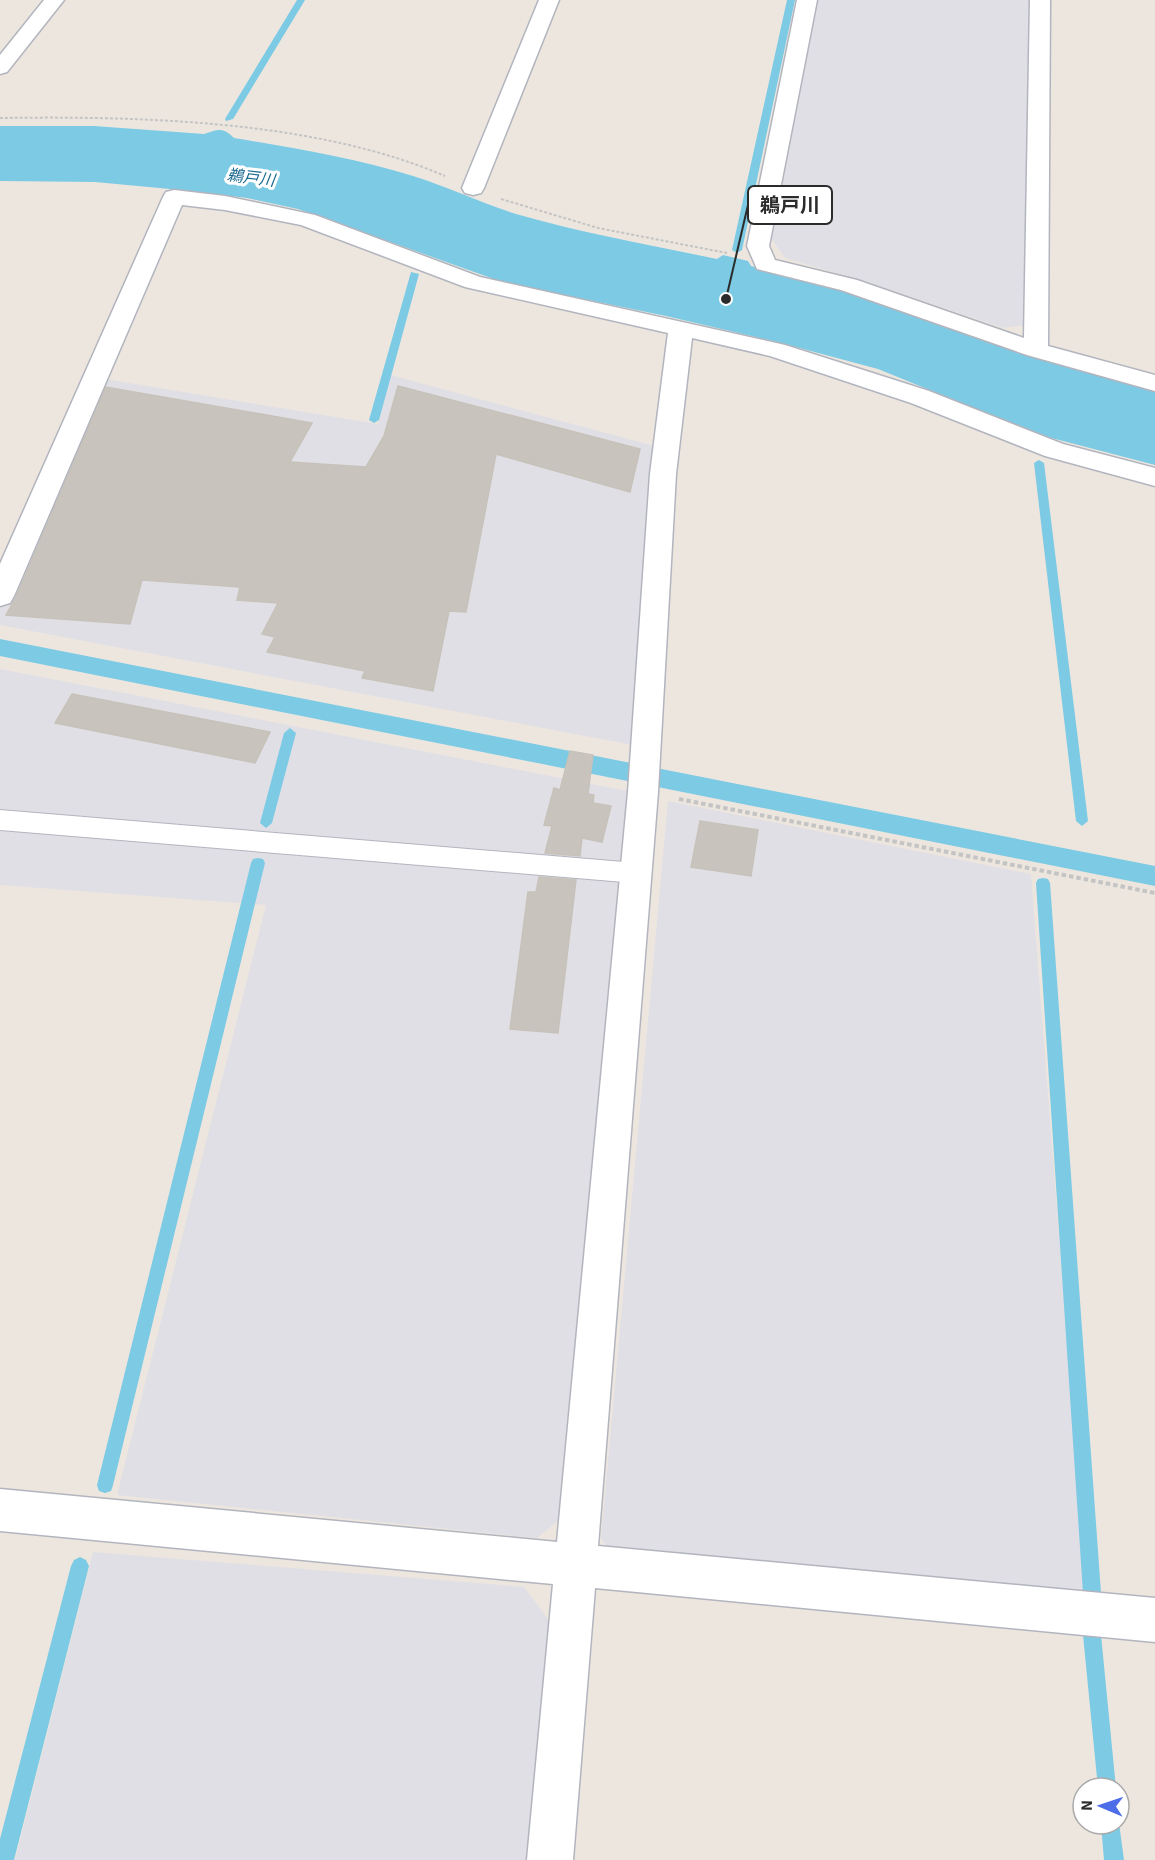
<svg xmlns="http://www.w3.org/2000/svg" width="1155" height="1860" font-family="'Source Sans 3','Noto Sans JP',sans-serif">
<rect width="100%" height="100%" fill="#ece6df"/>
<path fill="#e0dfe5" d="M817,0H1033L1026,325L1004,328L856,279L785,258L771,238Z
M390,375L658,447L633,745L0,625V609L98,378L378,424Z
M0,669L627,791L558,1521L537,1538L117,1495L266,905L0,885Z
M668,801L1031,874L1087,1600L618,1558L601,1539Z
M93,1552L524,1587L554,1627L532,1860H15Z"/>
<path fill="#7ccae4" d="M0,126H94L204,134C218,129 223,127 234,138C295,148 354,158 413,176C448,187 481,203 516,214C582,233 650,245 717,259L723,255L748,261L751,266L841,290L1046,361L1155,391V465L1040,435L878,369L777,342L666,316L505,283L298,209L247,198L181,190L95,182L0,181Z
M0,639L1155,866V886L0,656Z"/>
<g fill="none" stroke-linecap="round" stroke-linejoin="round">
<path fill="#7ccae4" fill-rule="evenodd" d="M297,0H305L233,119L226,121L225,119Z
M787,0H795L742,250L737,253L732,250Z
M411,272L419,274L379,420L374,423L369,420Z
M1039,460L1044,463L1088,821L1082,826L1076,821L1034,463Z
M290,728L296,733L272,823L266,828L260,823L284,733Z
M258,858L263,859L265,863L113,1485L111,1491L105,1493L99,1491L97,1485L251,863L253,859Z
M1043,878L1048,879L1050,883L1101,1593L1098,1599L1092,1602L1086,1599L1083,1593L1036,883L1038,879Z
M80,1557L86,1560L89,1566L14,1860H0V1839L71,1566L74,1560Z
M1092,1626L1098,1629L1101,1635L1116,1788H1098L1083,1635L1086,1629Z
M1119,1823L1124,1860H1104L1101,1824Z"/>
</g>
<path fill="#c8c4bd" stroke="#c7c2b9" stroke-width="1.5" d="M398,386L640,449L630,492L496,454L466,612L449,611L433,691L362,678L365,671L267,652L275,637L262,634L278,603L237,600L240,587L142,580L130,624L6,615L16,597L106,387L312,423L290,462L366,467L384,436Z
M72,694L270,732L255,763L55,723Z
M570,751L593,755L588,794L594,795L593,803L611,806L602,842L582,838L580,856L545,853L552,826L544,825L554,788L560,790Z
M700,821L758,830L751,876L691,867Z
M539,877L576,880L558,1033L510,1029L528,892H536Z"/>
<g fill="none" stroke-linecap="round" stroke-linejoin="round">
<g stroke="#b2b5be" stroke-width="2">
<path id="lane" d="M0,810L636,863L645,866L648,873L645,880L636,883L0,830Z"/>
</g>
<g stroke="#b2b5be" stroke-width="3">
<path id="street" d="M44,0H64L7,72L0,74V55Z
M539,0H559L484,188L481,193L473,195L465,193L462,188Z
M797,0H817L769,246L775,260L857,280L1024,338L1030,0H1050L1048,346L1155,375V391L1027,355L841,290L757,269L747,246Z
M174,190L225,196L315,215L480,277L785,345L929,391L1063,444L1155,468V486L1045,456L911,403L770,356L692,338L676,474L658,792L598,1546L1155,1598V1642L595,1588L573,1860H527L553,1584L0,1531V1489L557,1542L628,792L650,474L668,333L465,287L301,225L225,210L182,205L14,596L10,603L0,606V564L163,197L166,192Z"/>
</g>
<path stroke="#c4c4c4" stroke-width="2" stroke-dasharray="3 2" stroke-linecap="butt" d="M0,118C140,116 315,120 445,176
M501,199L598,228L727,253"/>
<path stroke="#c4c4c4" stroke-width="4" stroke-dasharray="4.5 3" stroke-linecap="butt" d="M679,799L1155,893"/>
<use href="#lane" fill="#fff" fill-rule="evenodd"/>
<use href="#street" fill="#fff" fill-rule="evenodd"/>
</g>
<g text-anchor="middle" stroke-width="6" stroke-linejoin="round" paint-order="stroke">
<g font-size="16" font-style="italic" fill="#1a6a91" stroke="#fff">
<text transform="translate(251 177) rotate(7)" y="6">鵜戸川</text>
</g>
</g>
<path fill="none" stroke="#2b2b2b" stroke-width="2" d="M726 299L748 205"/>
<circle fill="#2b2b2b" stroke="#fff" stroke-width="2" cx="726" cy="299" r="6"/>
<rect fill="#fff" stroke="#2b2b2b" stroke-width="2" x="748" y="186" width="84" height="38" rx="6"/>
<g font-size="20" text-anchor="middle" font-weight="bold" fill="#2b2b2b">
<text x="790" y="212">鵜戸川</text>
</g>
<g transform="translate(1101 1806) rotate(272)"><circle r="28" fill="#ffffff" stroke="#aaaaaa" stroke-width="1.5"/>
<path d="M0-4.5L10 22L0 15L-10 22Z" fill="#4e6ee9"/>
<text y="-9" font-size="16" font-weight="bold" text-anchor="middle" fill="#2b2b2b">N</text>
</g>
</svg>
